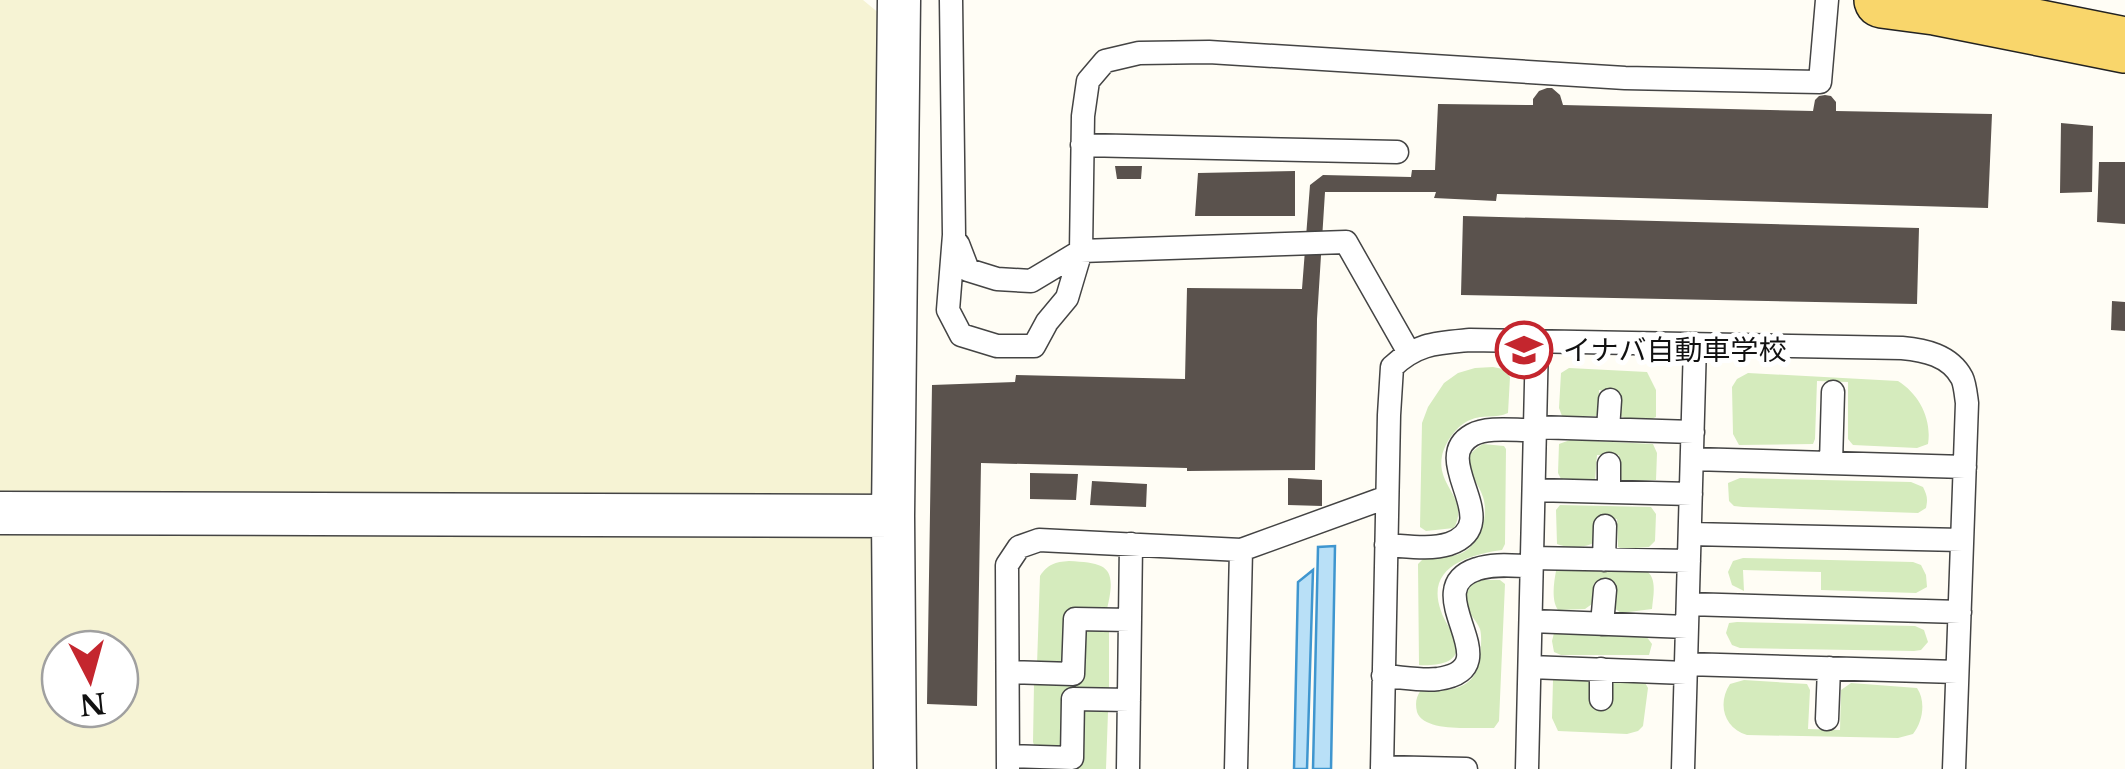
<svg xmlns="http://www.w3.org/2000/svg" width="2125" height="769" font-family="'Libre Baskerville','Noto Sans JP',serif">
<rect width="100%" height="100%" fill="#fffdf5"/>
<path fill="#f6f3d4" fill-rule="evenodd" d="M0,0H863L886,19L882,497L0,502Z
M0,524L875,532L879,769H0ZM60,649H120V709H60Z"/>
<path fill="#d5ebbd" d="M1493,367L1503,369L1510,377L1508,413C1496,419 1482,414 1470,420C1457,425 1445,442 1442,456C1436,487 1470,498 1454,528L1426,531L1420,527L1422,423L1428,407L1444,383L1458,373L1475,368Z
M1569,368L1647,372L1656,390V417C1646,422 1627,421 1619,415L1620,392L1599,390V411L1596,416H1562L1559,408L1561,373Z
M1748,373L1898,381C1919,394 1932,419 1928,444L1917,448L1853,445L1848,439V382L1817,381L1815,439L1813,444L1739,445L1733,434L1732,387L1737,379Z
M1570,440L1653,444L1657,453L1656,480L1623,482L1618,478L1619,455H1597L1595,480L1591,482L1562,481L1558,473L1559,444Z
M1483,444L1504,446L1506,449L1505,544L1502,550C1468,555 1425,567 1441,611C1444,621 1452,630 1455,640C1464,664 1435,666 1419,665L1418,564L1423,559C1435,557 1451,558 1462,553C1481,543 1489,516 1483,497C1476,475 1452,462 1483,444Z
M1740,478L1911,482L1923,487C1927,495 1928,499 1926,508L1918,513L1743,507L1734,506L1729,501L1728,483Z
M1560,505L1651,507L1656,514L1655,541L1649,547L1622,549L1618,547L1617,519H1596L1593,543C1585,548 1566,548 1557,544L1556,510Z
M1743,558L1913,562L1921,565L1926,575L1927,587L1916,593L1821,590V572L1743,570L1744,591L1732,585L1728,572L1733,561Z
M1069,561C1108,563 1117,567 1107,609L1103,611H1067L1066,666L1037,665L1040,576C1048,564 1055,562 1069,561Z
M1561,570H1645C1658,577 1653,596 1652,609L1621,613L1614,608L1615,583H1594L1592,604L1585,609L1558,610C1551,600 1554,582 1556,571Z
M1475,580H1500L1505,584L1499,721L1494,728C1475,727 1424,733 1417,712C1415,703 1416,697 1421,690C1451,692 1478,690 1480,654C1481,646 1482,637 1480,629C1476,619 1466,612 1466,601C1465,592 1470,587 1475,580Z
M1737,622L1915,626L1924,630L1928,642L1921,650L1914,651L1740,648L1732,645L1726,633L1729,623Z
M1081,625L1109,631V691L1067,692L1065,750L1035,748L1033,742L1034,684L1036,681H1079Z
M1554,633L1646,636L1652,644L1649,655H1561L1554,652L1552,641Z
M1558,677H1586L1590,683L1592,706L1612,705L1613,684L1616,679H1643L1648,688L1643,726L1638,731L1627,734L1558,731L1552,718L1553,680Z
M1744,680L1807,684L1810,690L1808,729L1840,730L1841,690L1851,683L1917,688C1926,701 1923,722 1913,734L1898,738L1747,735C1724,728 1717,704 1730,684Z
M1078,708H1105L1108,712L1106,769H1034V767L1078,766Z"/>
<path fill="#b9e0f7" stroke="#3f96cf" stroke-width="2.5" d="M1335,546L1331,769H1313L1318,547Z
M1313,570L1307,769H1294L1298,582Z"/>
<path fill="#5a524d" d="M1547,88H1552L1560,95L1563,105L1813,111L1815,100L1819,96L1825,95L1831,96L1836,102V111L1992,114L1988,208L1497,194L1496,201L1434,198L1436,192H1325L1317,319L1315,470L1187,471V468L981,463L977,706L927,704L932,385L1015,382L1016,375L1185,379L1187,288L1302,289L1310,185L1323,175L1411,177L1412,170H1435L1438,104L1533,105V99L1539,91Z
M2061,123L2093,126L2092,192L2060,193Z
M2099,162H2125V224L2097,222Z
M1115,166H1142L1141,179H1117Z
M1295,171V216H1195L1198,173Z
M1463,216L1919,228L1917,304L1461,295Z
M2112,301L2125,302V331L2111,330Z
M1030,473L1078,474L1076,500L1030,499Z
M1288,478L1322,480V506L1288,505Z
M1092,481L1147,484L1146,507L1090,505Z"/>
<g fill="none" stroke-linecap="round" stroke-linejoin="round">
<g stroke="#444" stroke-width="25">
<path id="service" d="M951,0L954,235L948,310L961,335L997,346H1034L1047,322L1067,298L1081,251L1083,116L1088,81L1105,61L1139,53L1209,52L1625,78L1820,82L1827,0
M1082,145L1397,152
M958,244L968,270L997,279L1031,281L1081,251L1346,242L1408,351
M1535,427L1693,432
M1608,429L1610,400
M1692,459L1965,467
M1831,463L1833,392
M1534,490L1691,494
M1609,492V464
M1690,534L1962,540
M1386,545C1406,546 1430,550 1449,544C1508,523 1427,460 1472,435C1489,426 1517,431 1535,430
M1532,558L1689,561
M1604,560L1605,526
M1688,604L1960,612
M1531,621L1687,627
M1602,624L1605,590
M1686,664L1957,672
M1530,667L1686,673
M1601,669V699
M1008,672L1073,674L1075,619L1130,620
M1383,676C1401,677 1421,681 1438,679C1515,668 1413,590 1477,569C1494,563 1515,566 1532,566
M1827,719L1829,668
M1008,756L1072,758L1073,699L1129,700
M1382,767L1466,769
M1008,769L1007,565L1019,547L1039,540L1241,550L1387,497
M1128,769L1131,544
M1236,769L1241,550
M1382,769L1389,415L1392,367C1417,343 1437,343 1470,340L1902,348C1924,350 1950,355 1962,378C1965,384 1966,396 1967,403L1954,769
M1527,769L1537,341
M1683,769L1695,344"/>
</g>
<g stroke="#444" stroke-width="45">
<path id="minor" d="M0,513L893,516
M895,769L893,516L899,0"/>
</g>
<g stroke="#222" stroke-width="58">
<path id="primary" d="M1882,0L1935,7L2125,45"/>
</g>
<use href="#service" stroke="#fff" stroke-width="22"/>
<use href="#minor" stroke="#fff" stroke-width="42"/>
<use href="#primary" stroke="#f9d66b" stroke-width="55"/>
</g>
<defs>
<g id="school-ring" transform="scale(2.875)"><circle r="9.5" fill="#fff" stroke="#c4262e" stroke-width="1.5"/><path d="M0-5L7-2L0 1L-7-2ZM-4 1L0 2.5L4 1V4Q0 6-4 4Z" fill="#c4262e"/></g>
</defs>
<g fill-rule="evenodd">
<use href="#school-ring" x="1524" y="350"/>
</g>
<g text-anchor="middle" stroke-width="10" stroke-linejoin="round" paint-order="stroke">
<g font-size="28" fill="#111" stroke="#fff" text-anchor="start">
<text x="1563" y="360">イナバ自動車学校</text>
</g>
</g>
<g transform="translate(90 679) rotate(174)"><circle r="48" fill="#ffffff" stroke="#a0a0a0" stroke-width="2.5"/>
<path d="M0-8L18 38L0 25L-18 38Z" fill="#c4262e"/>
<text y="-15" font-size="28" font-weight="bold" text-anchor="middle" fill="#111111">N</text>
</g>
</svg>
